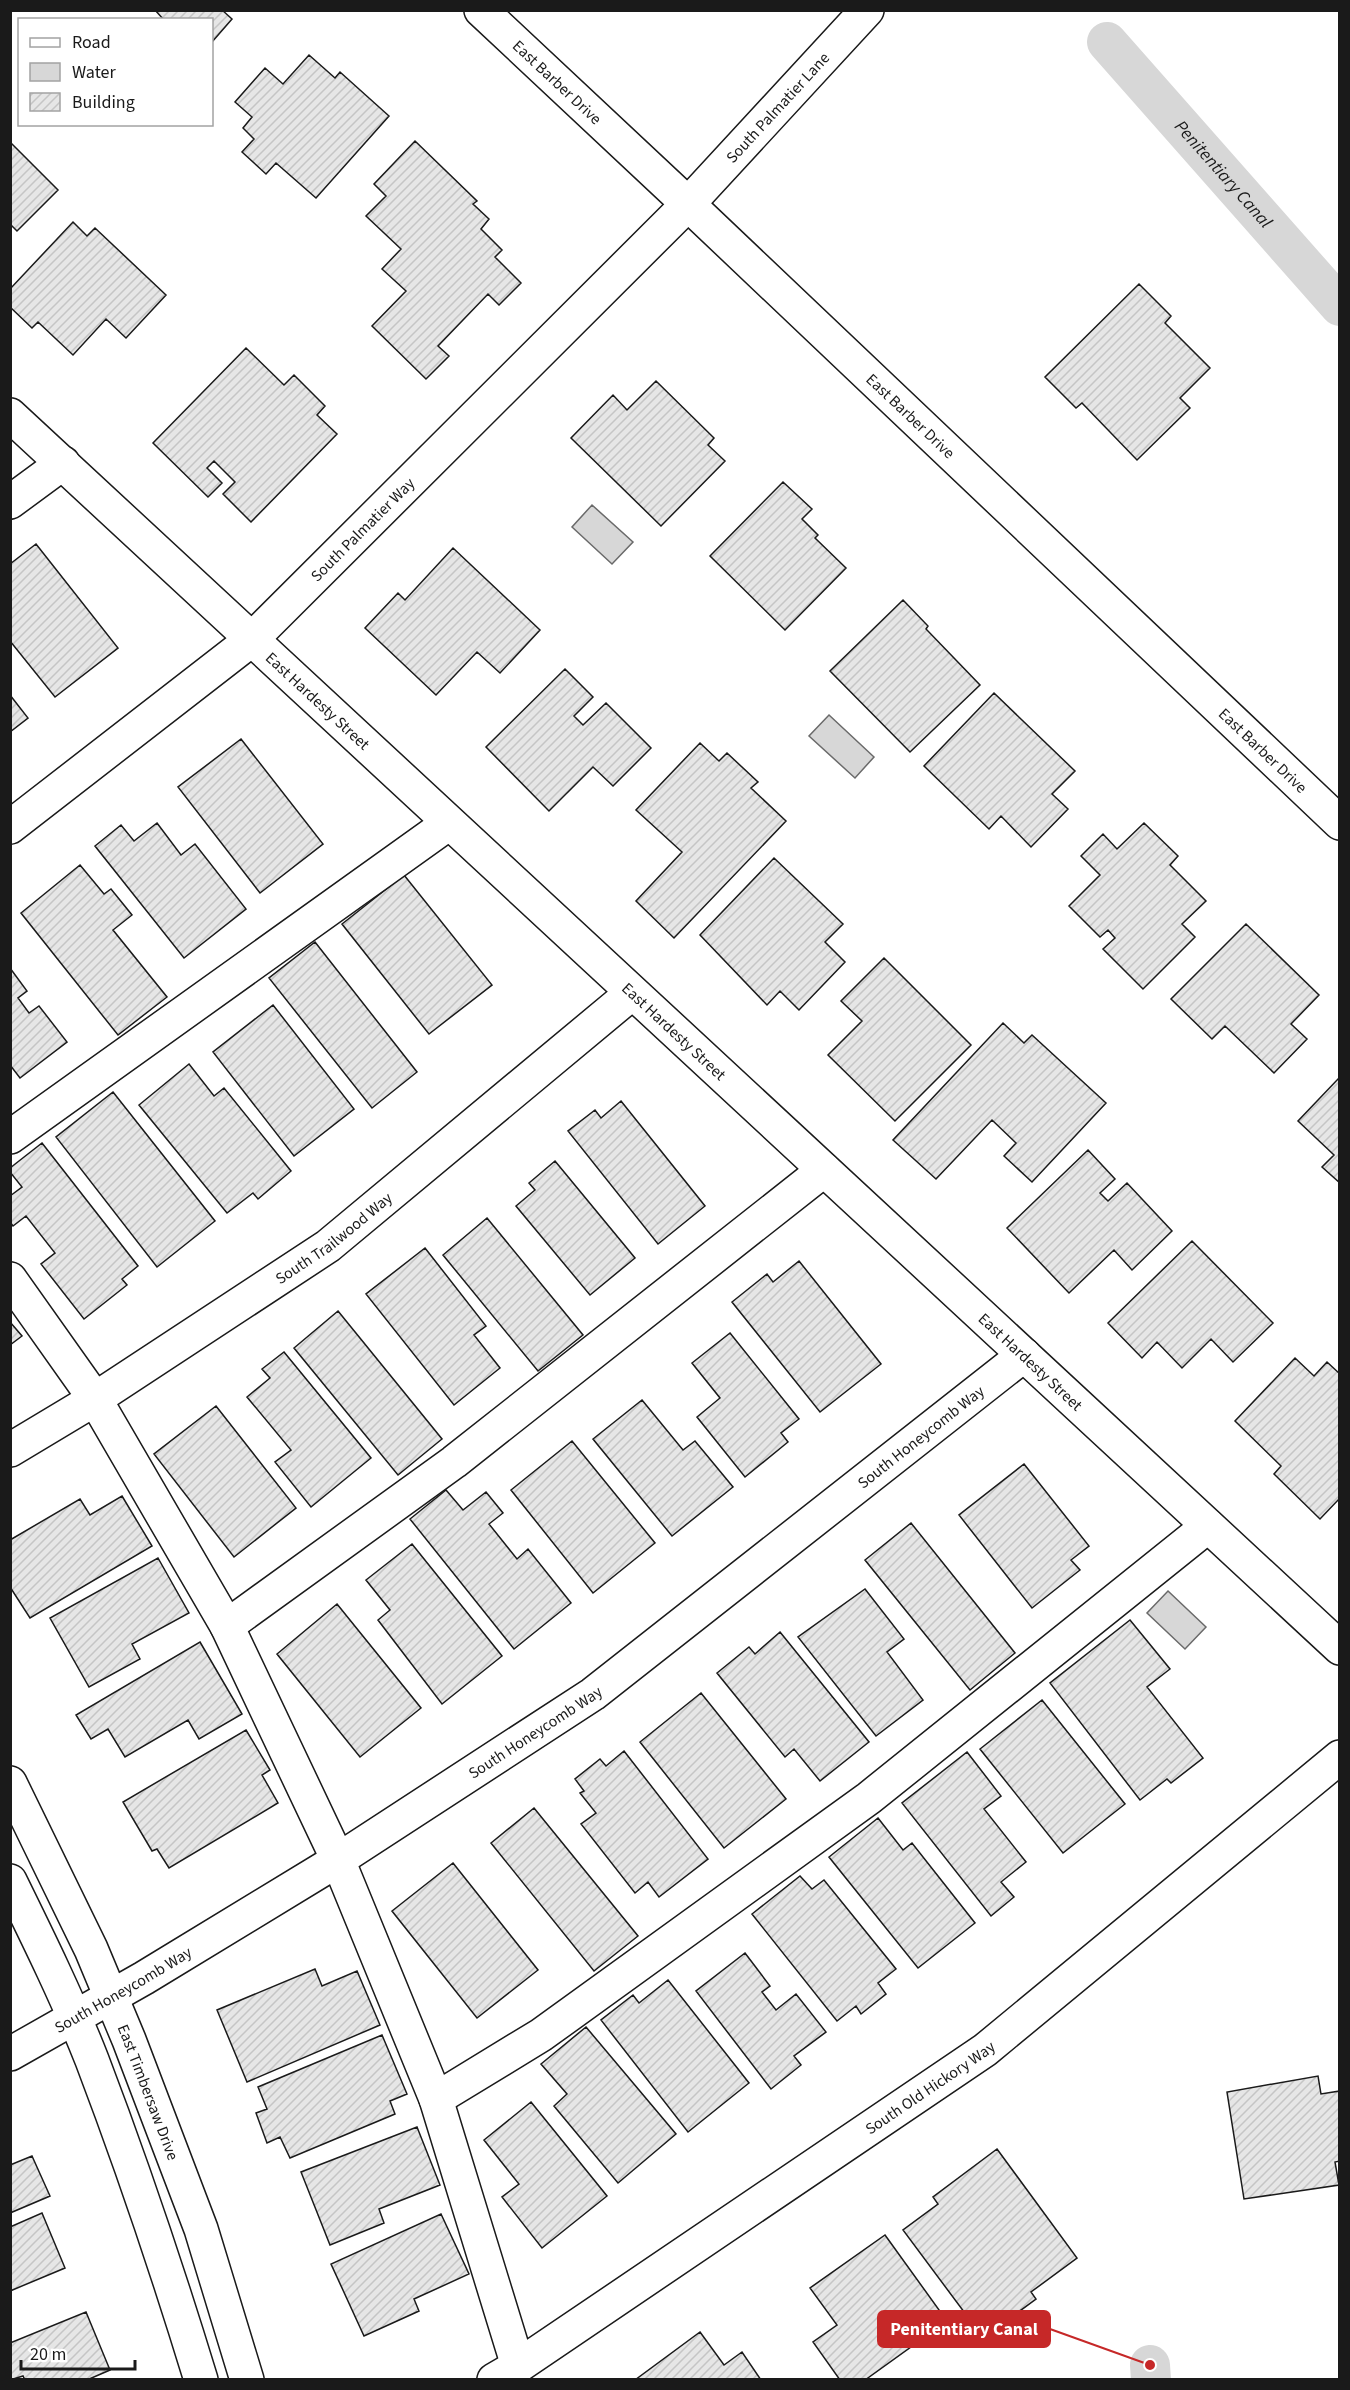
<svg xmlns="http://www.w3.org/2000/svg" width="1350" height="2390" font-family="'Source Sans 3',sans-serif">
<defs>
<pattern id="building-hatch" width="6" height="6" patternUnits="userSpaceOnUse" patternTransform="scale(1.5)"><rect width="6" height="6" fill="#e6e6e6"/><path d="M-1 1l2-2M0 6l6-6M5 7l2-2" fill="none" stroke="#c5c5c5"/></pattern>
</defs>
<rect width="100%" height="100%" fill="#fff"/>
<path fill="#d7d7d7" stroke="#6a6a6a" stroke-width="1.5" d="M592,505L633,542L612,564L572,527Z
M829,715L874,757L855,778L809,736Z
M1168,1591L1206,1627L1185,1649L1147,1613Z"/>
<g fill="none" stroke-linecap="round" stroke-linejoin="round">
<g stroke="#d7d7d7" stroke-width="40">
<path id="s1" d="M1107,42L1340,306"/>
<path d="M1150,2365L1151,2380"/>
</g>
</g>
<path fill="url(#building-hatch)" stroke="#1a1a1a" stroke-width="1.5" d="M155,10H222L232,19L212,42V20H164Z
M309,55L335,78L340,72L389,116L316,198L276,163L266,174L242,152L254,139L243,128L252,117L235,102L265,68L283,84Z
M415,141L477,201L473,204L489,219L481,229L502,250L495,257L521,283L499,305L488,294L438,346L449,356L426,379L372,326L406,291L382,269L401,249L366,216L386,196L374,184Z
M10,142L58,190L17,231L10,224Z
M73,222L87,236L95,228L166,295L126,338L106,319L73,355L38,322L32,328L10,307V289Z
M1139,284L1171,316L1165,323L1210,368L1180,398L1190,408L1137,460L1082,403L1076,408L1045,377Z
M246,348L284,385L294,375L325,406L317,415L337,434L251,522L223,494L235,482L214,461L207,468L222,483L208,497L153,443Z
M656,381L714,438L708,445L725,461L661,526L571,438L613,395L627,410Z
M783,482L812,509L802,519L818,535L815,538L846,568L785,630L710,556Z
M36,544L118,648L55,697L10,641V564Z
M453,548L540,630L500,673L477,652L436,695L365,628L398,593L405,600Z
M903,600L928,626L926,629L980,685L910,752L830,671Z
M565,669L593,697L574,716L583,725L606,703L651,748L613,786L593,767L549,811L486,747Z
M994,693L1075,771L1052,794L1068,809L1031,847L1001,816L989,829L924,766Z
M10,695L28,718L10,732Z
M241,739L323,844L260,893L178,787Z
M700,743L719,761L727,753L758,782L751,788L786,821L674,938L636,901L682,852L636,810Z
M157,823L181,855L195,844L246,909L184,958L95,846L121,825L134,841Z
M1144,823L1178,856L1170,865L1206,901L1182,924L1195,937L1143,989L1103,949L1115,938L1108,930L1100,937L1069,906L1100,875L1081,856L1103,834L1117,849Z
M774,858L843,924L825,942L845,962L799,1010L780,991L767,1005L700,935Z
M80,865L104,894L111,889L132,915L113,930L167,997L118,1035L21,913Z
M404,875L492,985L429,1034L342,924Z
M1246,924L1319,995L1291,1024L1307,1039L1274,1073L1225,1026L1212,1039L1171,999Z
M315,942L417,1072L372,1108L269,978Z
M884,958L971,1045L895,1121L828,1055L862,1021L841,1001Z
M10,968L27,991L18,998L29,1013L39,1006L67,1042L20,1078L10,1065Z
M273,1005L354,1109L294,1156L213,1052Z
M1003,1023L1024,1043L1032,1035L1106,1103L1032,1182L1004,1156L1016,1143L992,1120L936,1179L893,1140Z
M189,1064L214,1096L224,1088L291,1171L258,1199L253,1193L227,1213L139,1105Z
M1338,1079L1340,1081V1183L1322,1167L1334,1155L1298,1121Z
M113,1092L215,1221L157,1267L56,1137Z
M621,1101L705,1206L658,1244L568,1131L595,1110L601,1118Z
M42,1143L138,1266L122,1279L127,1285L84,1319L41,1264L55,1253L26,1216L13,1226L10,1222V1196L22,1187L10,1172V1168Z
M1088,1150L1115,1179L1100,1193L1108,1201L1127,1183L1172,1231L1132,1270L1114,1250L1069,1293L1007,1228Z
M555,1161L635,1258L590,1295L516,1206L535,1190L529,1183Z
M487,1218L583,1335L538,1371L443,1255Z
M1192,1241L1273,1323L1233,1362L1211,1339L1182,1368L1157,1342L1142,1358L1108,1323Z
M425,1248L486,1326L474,1335L500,1368L454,1405L366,1294Z
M799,1261L881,1364L820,1412L732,1302L767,1274L773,1282Z
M338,1311L442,1439L398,1475L294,1348Z
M10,1322L22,1336L10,1345Z
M730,1333L799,1419L781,1433L788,1442L745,1477L697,1417L720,1398L692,1363Z
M284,1352L371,1458L311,1507L275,1462L291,1450L247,1397L270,1378L262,1369Z
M1295,1358L1314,1376L1327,1362L1340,1374V1498L1320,1519L1274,1474L1281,1466L1235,1421Z
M642,1400L683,1450L695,1441L733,1487L672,1536L593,1439Z
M216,1406L296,1508L234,1557L154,1454Z
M572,1441L655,1543L593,1593L511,1490Z
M1024,1464L1089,1546L1071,1560L1080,1570L1032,1608L959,1515Z
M446,1490L463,1510L486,1492L503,1513L489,1524L517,1559L528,1549L571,1603L514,1649L410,1519Z
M122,1496L152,1546L30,1618L10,1587V1540L80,1499L90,1515Z
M911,1523L1015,1653L970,1690L865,1560Z
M412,1544L502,1656L442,1704L378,1620L390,1610L366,1580Z
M158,1558L189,1613L132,1644L140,1659L89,1687L50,1618Z
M865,1589L904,1639L887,1652L923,1700L876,1736L798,1637Z
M337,1604L421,1708L360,1757L277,1654Z
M1130,1620L1170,1669L1147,1687L1203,1758L1171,1783L1167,1779L1140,1800L1050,1683Z
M780,1632L869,1742L820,1781L794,1749L785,1757L717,1673L749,1647L755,1654Z
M200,1642L242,1714L199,1739L188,1720L125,1757L108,1729L91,1739L76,1715Z
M701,1693L786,1799L724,1848L640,1742Z
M1042,1700L1125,1804L1063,1853L980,1749Z
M246,1730L270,1770L262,1775L278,1803L169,1868L157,1849L152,1851L123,1802Z
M624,1751L708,1859L659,1897L648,1882L635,1893L581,1824L596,1813L580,1793L584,1791L575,1779L600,1759L606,1766Z
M967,1752L1001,1796L984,1809L1026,1862L1001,1882L1014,1897L991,1916L902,1803Z
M534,1808L638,1936L594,1971L491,1843Z
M878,1818L903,1850L912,1843L975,1923L918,1968L829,1857Z
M453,1863L538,1970L477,2018L392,1911Z
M800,1876L812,1889L824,1880L896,1969L878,1983L886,1994L861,2014L856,2006L837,2021L752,1914Z
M745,1953L770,1986L762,1992L776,2010L796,1994L826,2032L794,2056L801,2065L771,2089L696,1991Z
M315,1969L322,1986L357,1971L380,2025L247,2082L217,2010Z
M668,1980L749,2083L688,2132L601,2020L633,1995L639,2003Z
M586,2027L676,2134L618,2183L554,2106L567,2094L541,2064Z
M382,2035L407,2094L390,2101L395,2114L290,2158L280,2137L267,2143L256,2113L267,2109L258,2087Z
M1318,2076L1321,2094L1340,2091V2161L1335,2162L1339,2185L1244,2199L1227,2092Z
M531,2102L607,2196L542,2248L502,2197L519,2184L484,2140Z
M417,2127L440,2185L379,2209L384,2223L330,2245L301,2172Z
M997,2149L1077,2258L1031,2292L1036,2299L1002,2324L995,2314L976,2328L903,2230L938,2204L933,2197Z
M32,2156L50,2196L10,2213V2165Z
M42,2213L65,2268L10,2291V2227Z
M441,2214L469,2274L414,2299L419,2311L364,2336L331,2264Z
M885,2235L947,2321L865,2380H840L813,2342L837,2325L810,2288Z
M86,2312L110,2370L87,2380H25L23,2376L10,2380V2343Z
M700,2332L724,2365L742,2352L761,2380H635Z"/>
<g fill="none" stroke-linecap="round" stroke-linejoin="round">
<g stroke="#1a1a1a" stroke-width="36">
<g id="minor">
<path id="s2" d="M481,10L688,204L1340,823"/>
<path id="s3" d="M10,415L1340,1648"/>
<path d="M10,502L63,463"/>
<path id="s4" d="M10,827L251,640L688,204L867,10"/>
<path d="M10,1137L449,823"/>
<path d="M10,1279L95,1399L227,1626L338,1860L436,2099L518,2366"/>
<path id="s5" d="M10,1450L95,1399L328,1246L632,993"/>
<path d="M227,1626L454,1462L824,1170"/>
<path id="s6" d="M10,1783L91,1949L129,2040L201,2229L247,2380"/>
<path d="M10,1881C39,1940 68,1999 92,2060C132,2165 168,2272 201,2380"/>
<path id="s7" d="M10,2054L144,1978L338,1860L593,1694L1024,1355"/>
<path d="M436,2099L541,2035L869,1798L1208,1526"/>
<path id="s8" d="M494,2380L518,2366L985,2050L1340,1757"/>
</g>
</g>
<use href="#minor" stroke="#fff" stroke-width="33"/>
</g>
<g text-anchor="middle" stroke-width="4.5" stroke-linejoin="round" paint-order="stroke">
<g font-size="16" fill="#1a1a1a" stroke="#fff">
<text dy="6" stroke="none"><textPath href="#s2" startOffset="105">East Barber Drive</textPath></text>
<text dy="6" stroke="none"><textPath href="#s4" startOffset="1054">South Palmatier Lane</textPath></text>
<text dy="6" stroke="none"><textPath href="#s2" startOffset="591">East Barber Drive</textPath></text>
<text dy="6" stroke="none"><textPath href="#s4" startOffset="462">South Palmatier Way</textPath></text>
<text dy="6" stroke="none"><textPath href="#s3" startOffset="420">East Hardesty Street</textPath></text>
<text dy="6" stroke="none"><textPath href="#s2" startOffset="1077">East Barber Drive</textPath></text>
<text dy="6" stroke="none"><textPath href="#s3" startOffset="906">East Hardesty Street</textPath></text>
<text dy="6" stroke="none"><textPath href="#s5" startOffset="387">South Trailwood Way</textPath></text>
<text dy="6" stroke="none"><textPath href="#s3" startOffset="1392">East Hardesty Street</textPath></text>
<text dy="6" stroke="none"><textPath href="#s7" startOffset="1102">South Honeycomb Way</textPath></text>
<text dy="6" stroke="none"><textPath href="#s7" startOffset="616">South Honeycomb Way</textPath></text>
<text dy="6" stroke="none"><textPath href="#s7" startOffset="130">South Honeycomb Way</textPath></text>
<text dy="6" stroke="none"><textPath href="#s8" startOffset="525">South Old Hickory Way</textPath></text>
<text dy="6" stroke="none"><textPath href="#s6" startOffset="339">East Timbersaw Drive</textPath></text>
</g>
<g font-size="18" font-style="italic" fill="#1a1a1a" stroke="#fff">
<text dy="6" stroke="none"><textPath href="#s1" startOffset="176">Penitentiary Canal</textPath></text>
</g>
</g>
<path fill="none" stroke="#c62828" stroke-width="2" d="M1150 2365L1050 2329"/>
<circle fill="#c62828" stroke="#fff" stroke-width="2" cx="1150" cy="2365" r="6"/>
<rect fill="#c62828" stroke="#c62828" stroke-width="2" x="878" y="2311" width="172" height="36" rx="6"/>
<g font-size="18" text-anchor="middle" font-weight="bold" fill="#fff">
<text x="964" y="2335">Penitentiary Canal</text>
</g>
<rect width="1350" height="2390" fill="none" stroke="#1a1a1a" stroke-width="24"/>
<rect x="18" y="18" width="195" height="108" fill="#ffffff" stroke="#a3a3a3" stroke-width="1.5"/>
<rect x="30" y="38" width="30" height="9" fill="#ffffff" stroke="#a3a3a3" stroke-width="1.5"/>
<text x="72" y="48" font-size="18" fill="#1a1a1a">Road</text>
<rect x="30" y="63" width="30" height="18" fill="#d7d7d7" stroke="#a3a3a3" stroke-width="1.5"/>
<text x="72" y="78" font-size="18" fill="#1a1a1a">Water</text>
<rect x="30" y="93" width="30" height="18" fill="url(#building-hatch)" stroke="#a3a3a3" stroke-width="1.5"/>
<text x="72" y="108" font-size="18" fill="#1a1a1a">Building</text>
<path d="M21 2360v9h114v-9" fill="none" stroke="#1a1a1a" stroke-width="3"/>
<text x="30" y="2360" font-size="18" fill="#1a1a1a" stroke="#ffffff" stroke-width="4.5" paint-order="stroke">20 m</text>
</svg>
